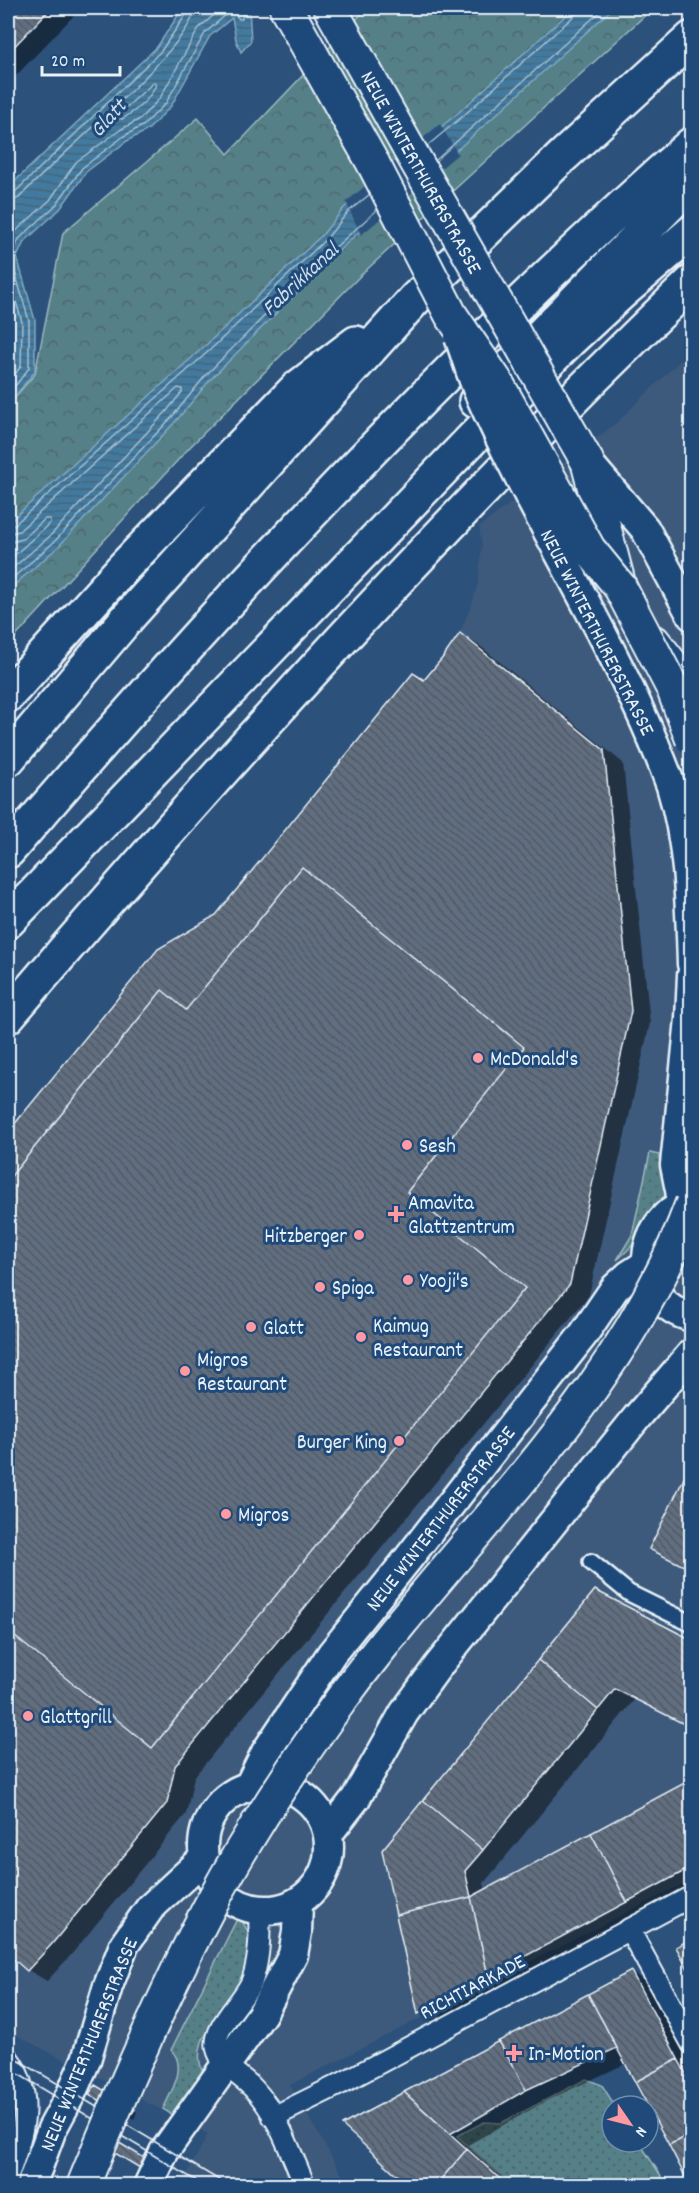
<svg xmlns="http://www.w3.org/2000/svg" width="699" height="2193" font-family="Dekko,sans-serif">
<defs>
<pattern id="grass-dots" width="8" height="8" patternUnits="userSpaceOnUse" patternTransform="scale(1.5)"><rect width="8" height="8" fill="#558087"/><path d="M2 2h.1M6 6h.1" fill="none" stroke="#4e676c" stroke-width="1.8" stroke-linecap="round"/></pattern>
<pattern id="forest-crowns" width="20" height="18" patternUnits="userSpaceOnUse" patternTransform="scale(1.5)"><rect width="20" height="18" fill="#558087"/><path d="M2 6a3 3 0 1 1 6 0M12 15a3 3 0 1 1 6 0" fill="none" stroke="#4e676c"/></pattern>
<pattern id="water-rules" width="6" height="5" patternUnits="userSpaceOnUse" patternTransform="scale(1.5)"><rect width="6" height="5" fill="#437a9f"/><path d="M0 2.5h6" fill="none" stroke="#446479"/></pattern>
<pattern id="building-back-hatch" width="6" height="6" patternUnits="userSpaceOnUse" patternTransform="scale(1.5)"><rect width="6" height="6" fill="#606e80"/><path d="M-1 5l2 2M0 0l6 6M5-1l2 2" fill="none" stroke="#525962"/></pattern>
</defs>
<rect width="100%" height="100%" fill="#2c517b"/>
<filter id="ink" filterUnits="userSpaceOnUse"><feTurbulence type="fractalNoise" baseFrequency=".0167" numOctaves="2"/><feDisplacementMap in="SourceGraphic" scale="12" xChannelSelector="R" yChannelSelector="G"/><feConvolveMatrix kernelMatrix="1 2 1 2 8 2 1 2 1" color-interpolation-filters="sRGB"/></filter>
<g filter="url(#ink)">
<path fill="#3c5a7c" d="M691,350V1880L290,2085L348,2185H181L208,2134L8,2031V1132L158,949L216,915L413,673L424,680L444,656L460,632L472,604L478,583L482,545L479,527L615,424Z"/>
<path fill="url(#grass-dots)" stroke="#9eb8c0" stroke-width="1.5" d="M650,1153L659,1155C659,1166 665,1176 666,1187C667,1212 634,1245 617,1260L632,1235Z
M238,1917C274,1953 223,2008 203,2039C198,2053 198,2063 205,2077L177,2118L163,2109C171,2092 188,2066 171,2050Z
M586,2079L602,2085L615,2106H612V2142H639L667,2185H510L457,2136L484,2122L501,2123Z"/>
<path fill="url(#forest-crowns)" stroke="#9eb8c0" stroke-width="1.5" d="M367,8H653L363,273L189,448L8,645V405L35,374L63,233L198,118L228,154Z"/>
<path fill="url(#water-rules)" stroke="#85aac3" stroke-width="1.5" d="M183,8H249L251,41L241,52L236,40L232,18L210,36L171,106L148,130L127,141L86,172L60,209L24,242L17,257L35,320V371L16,395L8,401V192L15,181L157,47Z
M574,8H613L466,142L351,239L315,274L210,380L176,421L58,547L8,590V523L206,345L323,234L344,208L459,112Z"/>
<path fill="#2c517b" d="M440,124L458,154L361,235L346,202Z"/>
<path fill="#0007" d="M8,8H81L8,84Z
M460,634L480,646L623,763L650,1023L589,1295L194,1777L186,1814L71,1955L47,1981L28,1970L8,1952V1134L158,950L217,916L445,657Z
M595,1592L692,1642V1728L635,1699L484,1883L486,1891L692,1781V1889L438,2024L419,2013L384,1850Z
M631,1972L650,1984L692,2061V2185L627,2063L546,2101L468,2145L513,2186H411L345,2125Z
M96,2087L137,2112L134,2119L92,2093Z"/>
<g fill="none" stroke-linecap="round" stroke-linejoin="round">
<path stroke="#a6c1d4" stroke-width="1.5" d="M154,82L156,85C149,100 136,111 122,119L118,118L119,114Z
M427,146L463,116L575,15L577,8
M435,161L604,8
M8,194L14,193L161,51L187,13L188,8
M8,202L19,198C50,162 193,46 195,8
M8,245L15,232L50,200L76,162L120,130L140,119L160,98L199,28L222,8
M8,274L22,322L21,366L8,384
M8,305C12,322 18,355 8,369
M8,394L12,390L29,368V321L11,258L19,239L56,205L82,168L124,136L144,125L166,103L205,33L228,13H234L239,19H242L244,8
M8,527L14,525L210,350L327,238L348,212L370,194
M8,534L19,531L178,388L182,389V392L166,412L49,537L8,572
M8,543L23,539L45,519H50V523L8,561
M8,582L54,542L172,417L206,375L311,269L377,210"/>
</g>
<path fill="url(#building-back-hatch)" stroke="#e8f1f8" stroke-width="1.5" d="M8,8H51L8,53Z
M460,633L604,750L631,1011L570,1284L175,1766L167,1803L52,1944L27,1971L8,1954V1631L152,1748L525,1288L407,1192L524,1047L302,867L186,1010L162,990L8,1180V1132L158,949L216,915L413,673L424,680L444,656Z
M302,867L524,1047L407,1192L525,1288L152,1748L8,1631V1180L162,990L186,1010Z
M692,1462V1570L649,1549Z
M595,1590L692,1640V1719L688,1726L615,1689L598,1710L538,1660Z
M538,1660L598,1710L483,1850L423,1800Z
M692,1779V1867L627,1902L591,1833Z
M423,1800L483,1850L465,1871L471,1897L396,1915L382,1850Z
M591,1833L627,1902L488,1976L471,1897Z
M471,1897L488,1976L418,2014L396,1915Z
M692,1938V1976L676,1947Z
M631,1971L678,2059L635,2082L588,1994Z
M588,1994L617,2048L526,2090L499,2041Z
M499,2041L526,2090L450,2134L404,2092Z
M678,2059L692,2085V2133L669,2145L635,2082Z
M95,2085L135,2109L129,2118L89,2094Z
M404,2092L467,2149L435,2186H409L342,2125Z
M692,2133V2186H690L669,2145Z
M106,2135L146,2159L140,2168L100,2144Z
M467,2149L508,2186H435Z"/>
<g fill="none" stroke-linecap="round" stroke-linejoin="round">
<g stroke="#e8f1f8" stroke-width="20">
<path id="pedestrian" d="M591,1562L629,1593L692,1624"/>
</g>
<g stroke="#e8f1f8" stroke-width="24">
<path id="minor" d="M658,637L692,680
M259,1910C260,1933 260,1955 253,1978C247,1999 211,2027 217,2049C221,2066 243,2077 254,2089C278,2114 291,2154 305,2186
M629,1929L692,2044
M8,2058C37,2097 22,2135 8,2176
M273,2117L342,2083L692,1896"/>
</g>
<g stroke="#e8f1f8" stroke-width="33">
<path id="secondary" d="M587,461L645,529L692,616
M654,743C660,757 666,772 671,786C689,844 690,904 692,964
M692,1200C632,1221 632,1303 692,1317
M679,1204L681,1195L675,1165L690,1019L692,975
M203 1847a63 63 0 1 1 126 0a63 63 0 1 1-126 0Z
M249,1786L266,1752L332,1653L407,1560L583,1335L615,1288L629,1275L646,1264
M328,1834L356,1798L404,1713L438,1666L638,1416L692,1353
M31,2186L52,2129L71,2094L86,2060L108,1986L124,1945L150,1908L204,1858
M148,2186L164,2152L262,2014L293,1955L297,1932L298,1902"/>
</g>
<g stroke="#e8f1f8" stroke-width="36">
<path id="primary" d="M286,8L374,165
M330,8L409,149
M587,461L620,587"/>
</g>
<g stroke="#e8f1f8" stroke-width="38">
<path id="motorway" d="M476,401L692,182
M8,695L121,570L297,388L356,343
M8,759L130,615L415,299L564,155L692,38
M8,851C221,603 445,361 692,144
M8,921L472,439L570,340L622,292L692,232
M8,1016C225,762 450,514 692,282"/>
</g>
<use href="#pedestrian" stroke="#1f4a7a" stroke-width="15"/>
<use href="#minor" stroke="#1f4a7a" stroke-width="20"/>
<use href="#secondary" stroke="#1f4a7a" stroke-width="28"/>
<use href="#primary" stroke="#1f4a7a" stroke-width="32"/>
<use href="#motorway" stroke="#1f4a7a" stroke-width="33"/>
<path stroke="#e8f1f8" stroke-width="1.5" d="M8,2054L229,2186
M8,2068L205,2186"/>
<g stroke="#e8f1f8" stroke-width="33" stroke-linecap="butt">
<path id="secondary-bridge" d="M459,337C466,356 471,375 479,393C532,513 603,623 654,743"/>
</g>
<g stroke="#e8f1f8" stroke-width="36" stroke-linecap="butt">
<path id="primary-bridge" d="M409,149L587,461
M374,165L451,315L496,381L589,549L620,587L673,689L692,739
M83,2186C122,2090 163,1995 211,1904C249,1832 295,1763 343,1697C464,1532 619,1401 692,1203"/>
</g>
<use href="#secondary-bridge" stroke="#1f4a7a" stroke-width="28"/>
<use href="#primary-bridge" stroke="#1f4a7a" stroke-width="32"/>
</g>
</g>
<g fill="#ff9aa2" stroke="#1f4a7a" stroke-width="2">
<circle cx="478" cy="1058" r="6"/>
<circle cx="407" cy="1145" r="6"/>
<path d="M393 1205h6v6h6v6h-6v6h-6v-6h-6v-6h6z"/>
<circle cx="359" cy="1235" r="6"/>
<circle cx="408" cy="1280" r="6"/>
<circle cx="320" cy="1287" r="6"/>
<circle cx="251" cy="1327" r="6"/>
<circle cx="361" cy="1337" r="6"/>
<circle cx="185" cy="1371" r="6"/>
<circle cx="399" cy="1441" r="6"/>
<circle cx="226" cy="1514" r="6"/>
<circle cx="28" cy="1716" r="6"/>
<path d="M511 2044h6v6h6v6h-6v6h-6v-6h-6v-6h6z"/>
</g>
<g text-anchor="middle" stroke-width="6" stroke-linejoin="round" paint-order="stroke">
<g font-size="21" fill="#e8f1f8" stroke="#1f4a7a">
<text transform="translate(422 172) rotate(61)" y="7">NEUE WINTERTHURERSTRASSE</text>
<text transform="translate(598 632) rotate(63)" y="7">NEUE WINTERTHURERSTRASSE</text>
<text transform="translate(440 1518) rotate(-52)" y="7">NEUE WINTERTHURERSTRASSE</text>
<text transform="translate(472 1986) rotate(-28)" y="7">RICHTIARKADE</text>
<text transform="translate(88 2044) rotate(-68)" y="7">NEUE WINTERTHURERSTRASSE</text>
</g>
<g font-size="21" fill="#e8f1f8" stroke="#1f4a7a" text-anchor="start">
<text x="490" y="1065">McDonald's</text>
<text x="419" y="1152">Sesh</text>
<text x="408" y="1209">Amavita<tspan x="408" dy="24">Glattzentrum</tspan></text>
<text x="347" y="1242" text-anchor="end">Hitzberger</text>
<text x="420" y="1287">Yooji's</text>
<text x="332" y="1294">Spiga</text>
<text x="373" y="1332">Kaimug<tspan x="373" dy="24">Restaurant</tspan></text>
<text x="263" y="1334">Glatt</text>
<text x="197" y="1366">Migros<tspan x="197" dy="24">Restaurant</tspan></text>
<text x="387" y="1448" text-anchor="end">Burger King</text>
<text x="238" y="1521">Migros</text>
<text x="40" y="1723">Glattgrill</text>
<text x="528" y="2060">In-Motion</text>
</g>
<g font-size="22" font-style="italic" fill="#cfdfeb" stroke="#1f4a7a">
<text transform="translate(107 117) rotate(-48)" y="8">Glatt</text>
<text transform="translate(299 278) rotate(-43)" y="8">Fabrikkanal</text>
</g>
</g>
<rect width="699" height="2193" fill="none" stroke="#1f4a7a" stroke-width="30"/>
<rect x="15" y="15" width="669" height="2163" fill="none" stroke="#e8f1f8" stroke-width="2" filter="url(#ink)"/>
<g transform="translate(630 2124) rotate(125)"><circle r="28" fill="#1f4a7a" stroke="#6f8dac" stroke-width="1.5"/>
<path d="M0-4.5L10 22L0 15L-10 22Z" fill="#ff9aa2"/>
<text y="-9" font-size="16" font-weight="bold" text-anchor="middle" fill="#e8f1f8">N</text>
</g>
<path d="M42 66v9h78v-9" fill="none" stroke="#e8f1f8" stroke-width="3"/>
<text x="51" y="66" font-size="18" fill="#e8f1f8" stroke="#1f4a7a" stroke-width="4.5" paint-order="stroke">20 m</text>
</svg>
